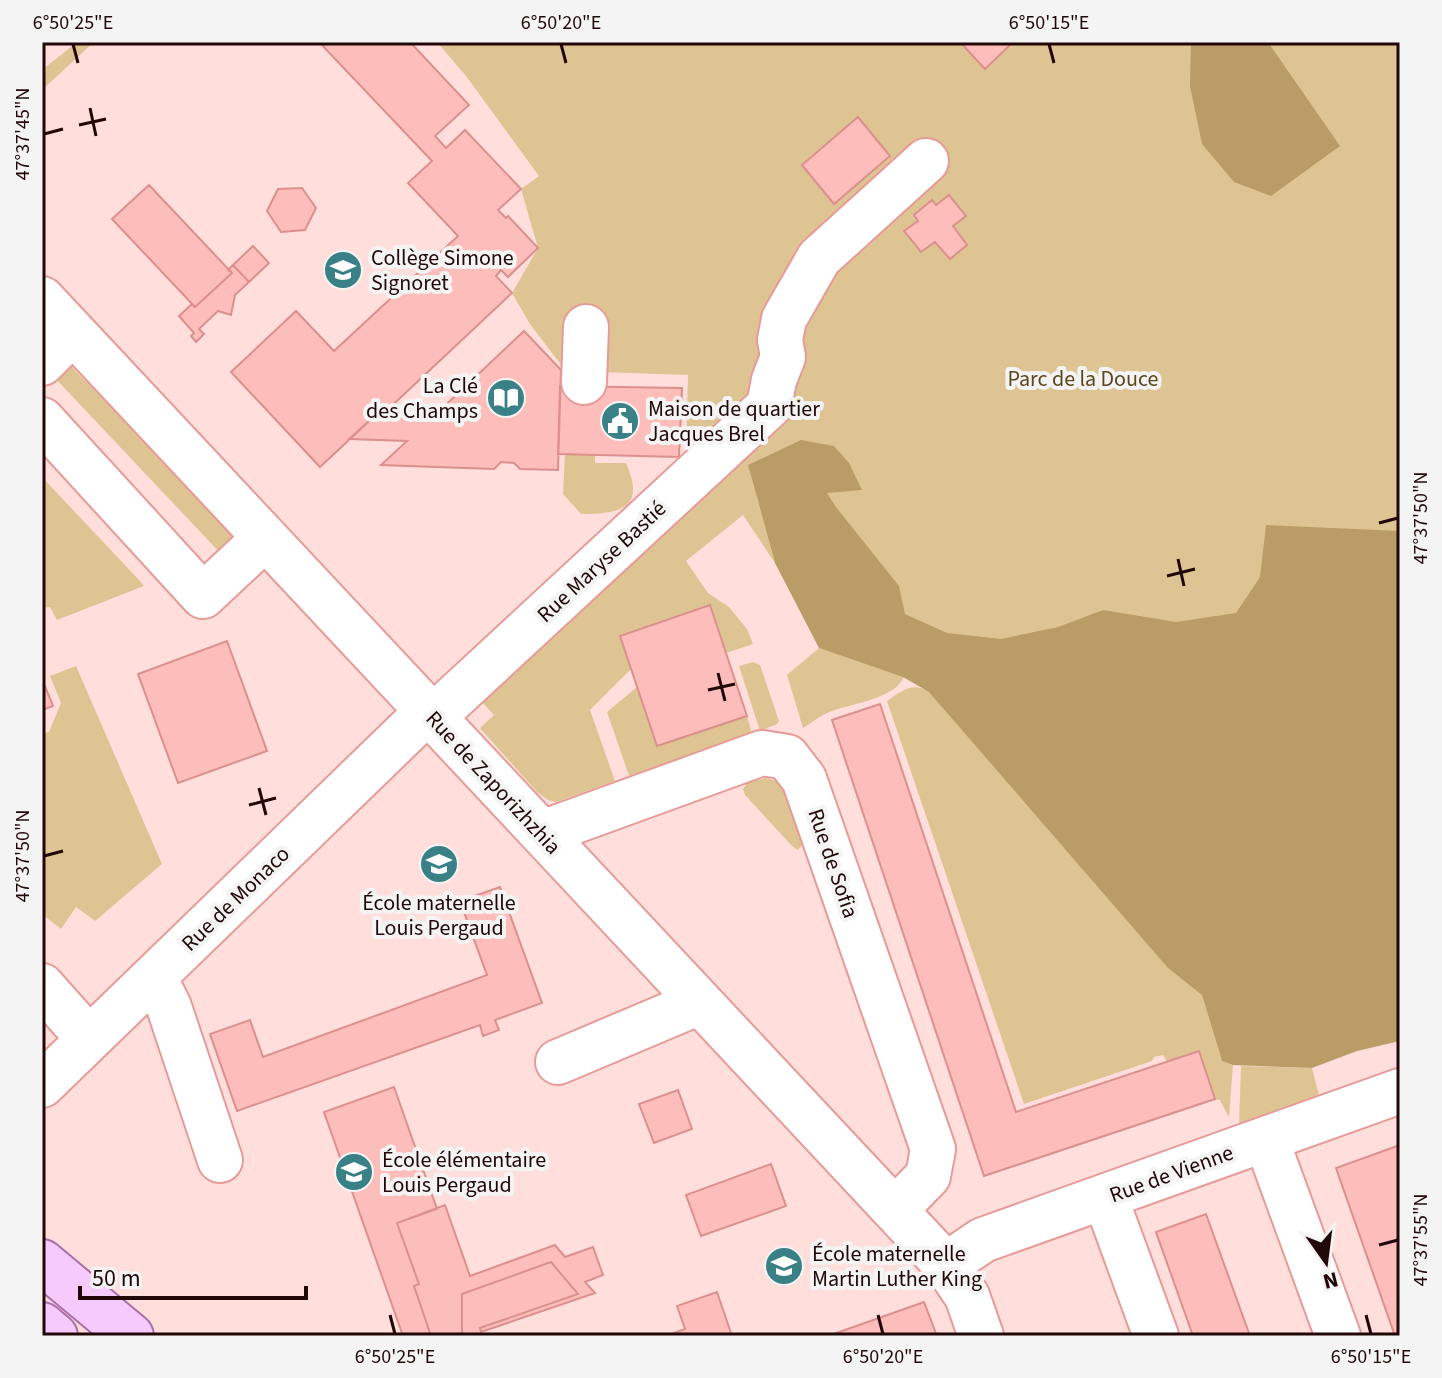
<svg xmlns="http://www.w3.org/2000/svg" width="1442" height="1378" font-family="'Source Sans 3',sans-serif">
<rect width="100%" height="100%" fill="#ffdedc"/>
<path fill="#dfc493" d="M77,42H94L42,90V70Z
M437,42H1400V1037L1202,995L1222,1061L1233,1065L1229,1117L1220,1100L1215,1099L1199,1052L1167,1062L1163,1055L1154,1057L1152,1061L1024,1104L887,701C898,693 912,682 926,690L749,469L775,563L743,515L686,561L708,593L729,607L747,629L753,644L726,653L631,669L590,710L615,781L556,802L548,800L537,792L480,728L494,715L481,701L743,460L757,387L686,450L688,375L599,372L568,374L530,324L512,293L538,248L521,189L539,176L466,76Z
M69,364L238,539L224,557L53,376Z
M565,454H595V463H626C646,508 621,514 581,514L563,494Z
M42,477L139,580L144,586L57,620L50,607L42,608Z
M819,648L904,677C893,701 847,703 825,714C817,718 810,724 803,728L787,675Z
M753,662L760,665L779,721L777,724L760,731L739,666Z
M76,666L162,864L95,921L76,907L61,929L42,914V733L49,732L61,703L50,676Z
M637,687L657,746L747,716L752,734L629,776L607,712Z
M766,778L776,781L784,789L802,845L798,850L792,846L745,795L743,789L747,783Z
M1241,1066L1312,1068L1319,1095L1239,1124Z"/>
<path fill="#ba9c66" d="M1191,42H1268L1340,146L1271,196L1234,182L1202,144L1190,86Z
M801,440L834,446L849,463L862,490L827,493L836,507L899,586L905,614L947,633L1001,639L1058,627L1103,610L1176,622L1236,613L1260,577L1266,525L1400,531V1041L1357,1051L1312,1068L1233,1065L1222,1061L1202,995L1168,968L929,692L903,677L819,648L775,563L748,465Z"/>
<path fill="#fdbebb" stroke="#dc908e" stroke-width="2" d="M319,42H410L469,105L435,136L446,148L465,130L521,189L498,210L506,218L508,216L538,248L508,277L501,270L496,276L512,293L383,414L380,411L320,467L231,372L296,311L334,351L458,236L408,183L432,161Z
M960,42H1013L985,69Z
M858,117L890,156L834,204L802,165Z
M149,185L232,273L195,307L112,219Z
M302,188L316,208L305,230L281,232L267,211L278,189Z
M949,195L966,216L953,226L967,245L950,259L935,242L921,252L904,231L918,221L914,215L932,200L936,205Z
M253,246L269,263L249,282L233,265Z
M233,265L249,282L235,295L231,315L218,311L199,329L204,334L196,342L191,336L194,333L179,316L192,304L195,307L232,273L228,270Z
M524,331L561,370L558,470L520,469L514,463L501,462L494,469L381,465L407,441L349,439L380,411L383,414L434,416Z
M560,386L682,388L679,457L558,454Z
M710,605L747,716L657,746L620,636Z
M227,641L267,751L178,783L138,674Z
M42,679L53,706L42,710Z
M880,704L1016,1112L1199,1051L1215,1099L984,1176L832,720Z
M500,887L542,1003L495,1020L499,1030L483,1036L480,1025L237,1111L210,1034L250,1020L263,1057L487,975L460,901Z
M394,1087L437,1209L397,1223L419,1284L414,1286L431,1336H403L324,1112Z
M678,1090L692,1129L654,1143L639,1104Z
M1400,1145V1336H1395L1336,1168Z
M771,1164L786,1206L701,1236L686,1195Z
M445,1205L470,1276L555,1245L565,1257L593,1247L603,1275L585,1282L595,1293L481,1332L480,1328L578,1294L551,1262L462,1294V1336H431L414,1286L419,1284L397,1223Z
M1206,1214L1250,1336H1193L1156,1232Z
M551,1262L578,1294L480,1328L483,1336H462V1294Z
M717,1292L732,1336H666L685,1329L677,1306Z
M924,1302L937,1336H828Z"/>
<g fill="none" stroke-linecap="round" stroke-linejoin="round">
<g stroke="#e79b98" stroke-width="48">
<path id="minor" d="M42,299L946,1265L967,1296L981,1336
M42,363L73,332
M584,382L586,327
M42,420L203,596L265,538
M433,717L769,406L774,380L783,357L780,340L784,319L819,258L926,161
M542,833L762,753L787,757L804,779L933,1149L928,1176L895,1210
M151,980L161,991L169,1007L220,1160
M42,986L89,1039
M558,1062L700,1002
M42,1085L428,711
M1266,1139L1338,1336
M1105,1197L1156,1336
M946,1265L983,1240L1400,1091"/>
</g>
<g stroke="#a96fa8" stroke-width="48">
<path id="major" d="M42,1262L131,1336
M42,1325L55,1336"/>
</g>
<use href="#minor" stroke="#fff" stroke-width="44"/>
<use href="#major" stroke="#f7cafe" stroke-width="44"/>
</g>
<path fill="none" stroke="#210707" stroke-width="3" d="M73,44L78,63M561,44L566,63M1049,44L1054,63M90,108L96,136M79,125L106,119M44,134L63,129M1379,523L1398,518M1178,559L1184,586M1167,576L1195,569M718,673L725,701M708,690L735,684M259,788L266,815M249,805L276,798M44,856L63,851M1379,1245L1398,1240M390,1315L395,1334M878,1315L883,1334M1366,1315L1371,1334"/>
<defs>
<g id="school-disc" transform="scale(2)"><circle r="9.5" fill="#398186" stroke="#f4f4f4"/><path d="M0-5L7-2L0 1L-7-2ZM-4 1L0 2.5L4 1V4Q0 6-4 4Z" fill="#fff"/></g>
<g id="library-disc" transform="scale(2)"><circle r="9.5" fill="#398186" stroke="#f4f4f4"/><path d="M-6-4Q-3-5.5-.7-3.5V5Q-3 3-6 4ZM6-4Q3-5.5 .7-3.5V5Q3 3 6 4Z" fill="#fff"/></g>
<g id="civic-disc" transform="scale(2)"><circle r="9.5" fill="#398186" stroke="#f4f4f4"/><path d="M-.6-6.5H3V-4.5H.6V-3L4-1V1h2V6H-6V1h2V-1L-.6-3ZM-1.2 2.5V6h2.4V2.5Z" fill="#fff"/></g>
</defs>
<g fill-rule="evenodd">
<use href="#school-disc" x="343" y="270"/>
<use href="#library-disc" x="506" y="398"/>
<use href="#civic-disc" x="620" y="421"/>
<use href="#school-disc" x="439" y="864"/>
<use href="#school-disc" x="354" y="1172"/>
<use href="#school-disc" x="784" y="1266"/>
</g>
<g text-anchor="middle" stroke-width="8" stroke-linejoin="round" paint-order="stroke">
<g font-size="22" fill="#210707" stroke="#f4f4f4" text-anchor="start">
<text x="371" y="265">Collège Simone<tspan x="371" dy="25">Signoret</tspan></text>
<text x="478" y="393" text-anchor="end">La Clé<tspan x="478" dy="25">des Champs</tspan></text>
<text x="648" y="416">Maison de quartier<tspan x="648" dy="25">Jacques Brel</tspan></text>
<text x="439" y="910" text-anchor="middle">École maternelle<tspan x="439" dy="25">Louis Pergaud</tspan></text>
<text x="382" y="1167">École élémentaire<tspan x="382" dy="25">Louis Pergaud</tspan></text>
<text x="812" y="1261">École maternelle<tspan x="812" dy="25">Martin Luther King</tspan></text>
</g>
<g font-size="22" fill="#5c461b" stroke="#f4f4f4">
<text x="1083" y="386">Parc de la Douce</text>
</g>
<g font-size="22" fill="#210707" stroke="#f4f4f4">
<text transform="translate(601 561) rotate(-43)" y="8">Rue Maryse Bastié</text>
<text transform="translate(494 782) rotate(47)" y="8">Rue de Zaporizhzhia</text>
<text transform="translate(834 863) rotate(71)" y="8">Rue de Sofia</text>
<text transform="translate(235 898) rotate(-44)" y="8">Rue de Monaco</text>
<text transform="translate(1171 1173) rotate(-20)" y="8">Rue de Vienne</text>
</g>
</g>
<rect width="1442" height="1378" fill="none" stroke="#f4f4f4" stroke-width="88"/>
<g transform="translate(1326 1262) rotate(166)" stroke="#f4f4f4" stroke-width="6" paint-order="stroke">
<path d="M0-6L14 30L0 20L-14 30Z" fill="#210707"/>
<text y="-12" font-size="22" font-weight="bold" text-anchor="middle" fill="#210707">N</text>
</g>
<path d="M80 1286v12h226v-12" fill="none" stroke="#210707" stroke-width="4"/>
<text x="92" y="1286" font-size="24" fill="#210707" stroke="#f4f4f4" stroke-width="6" paint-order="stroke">50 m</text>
<rect x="44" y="44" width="1354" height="1290" fill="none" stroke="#210707" stroke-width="3"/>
<g font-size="20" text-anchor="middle" fill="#210707">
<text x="73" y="29">6°50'25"E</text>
<text x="561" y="29">6°50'20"E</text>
<text x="1049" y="29">6°50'15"E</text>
<text transform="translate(22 134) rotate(-90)" y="7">47°37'45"N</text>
<text transform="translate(1420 518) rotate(-90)" y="7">47°37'50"N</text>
<text transform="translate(22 856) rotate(-90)" y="7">47°37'50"N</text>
<text transform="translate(1420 1240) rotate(-90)" y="7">47°37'55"N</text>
<text x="395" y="1363">6°50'25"E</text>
<text x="883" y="1363">6°50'20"E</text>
<text x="1371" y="1363">6°50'15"E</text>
</g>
</svg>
